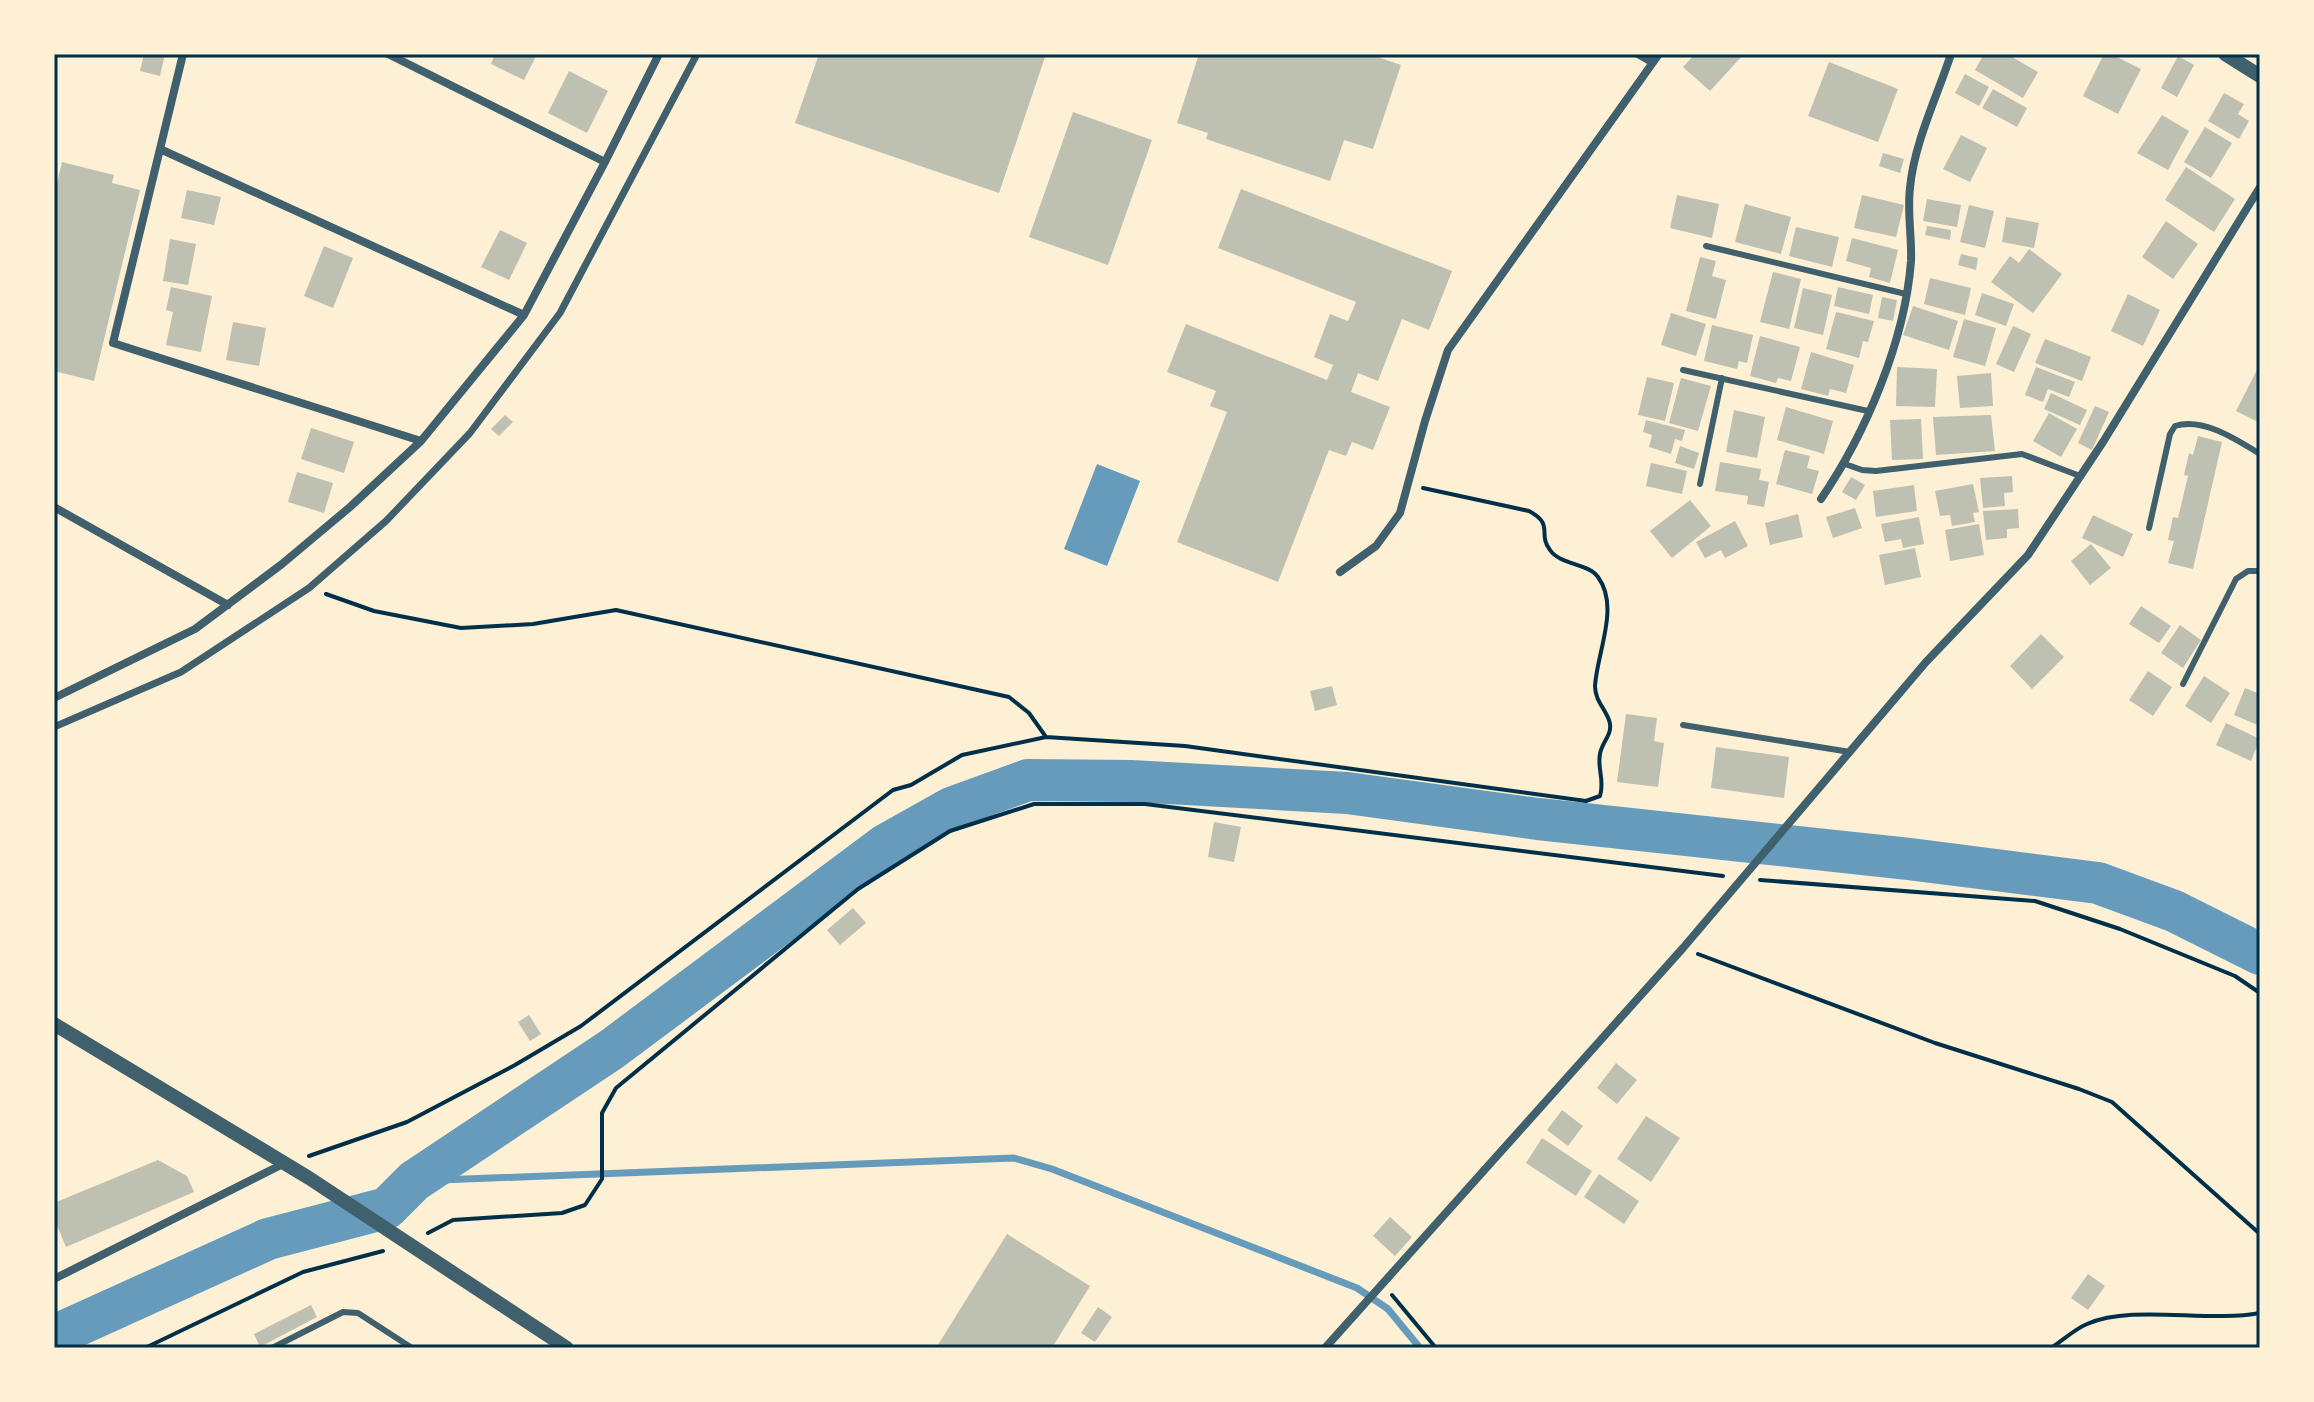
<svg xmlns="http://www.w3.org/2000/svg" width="2314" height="1402" font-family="Lato,sans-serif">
<rect width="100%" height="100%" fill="#fdf0d5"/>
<path fill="#669bbc" d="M1097,464L1140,481L1107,566L1064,549Z"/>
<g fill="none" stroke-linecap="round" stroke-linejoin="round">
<path stroke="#669bbc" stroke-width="7" d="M414,1181L1014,1158L1052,1169L1357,1288L1388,1309L1420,1348"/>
<path stroke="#669bbc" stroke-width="42" d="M54,1336L268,1239L387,1208L414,1181L612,1049L885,845L951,808L1028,780L1131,781L1347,793L1538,819L1909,859L2098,883L2174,911L2260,954"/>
</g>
<path fill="#bec0b2" d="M144,54H165L160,76L140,71Z
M495,54H537L524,80L491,64Z
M819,54H1046L999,193L795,123Z
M1199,54H1369L1401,65L1373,149L1344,140L1330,181L1206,139L1208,133L1177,123Z
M1695,54H1744L1710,91L1683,67Z
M1984,54H2007L2038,72L2023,98L1975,70Z
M2104,54H2111L2141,69L2118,114L2083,96Z
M2178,56L2194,65L2177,97L2161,88Z
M1829,62L1898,89L1878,142L1808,116Z
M569,71L608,91L587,133L548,113Z
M1965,74L1989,87L1979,106L1955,93Z
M1993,89L2027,108L2017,127L1982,108Z
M2224,93L2244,104L2238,114L2249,121L2239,139L2208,121Z
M1073,112L1152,140L1108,265L1029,237Z
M2162,115L2189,131L2168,170L2137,153Z
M2205,127L2232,143L2211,178L2184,162Z
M1961,135L1987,148L1970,182L1943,169Z
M1883,153L1904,159L1900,173L1879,166Z
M62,162L114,175L112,183L140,190L94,381L54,371V196Z
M2186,167L2235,199L2214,232L2165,200Z
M1241,189L1452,271L1429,330L1402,319L1378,381L1358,373L1351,392L1390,407L1373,450L1352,442L1346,456L1329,450L1278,582L1177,542L1227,412L1210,406L1216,391L1167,372L1186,324L1327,380L1333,365L1314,357L1330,314L1348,321L1356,302L1218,248Z
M187,190L221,197L214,225L181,218Z
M1677,195L1719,204L1712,238L1670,228Z
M1862,195L1904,205L1896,237L1854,228Z
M1927,199L1961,205L1957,227L1923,221Z
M1745,204L1791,217L1781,254L1735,242Z
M1969,205L1994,211L1985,248L1960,242Z
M2006,217L2039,223L2034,248L2002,242Z
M2166,221L2198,244L2173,279L2142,257Z
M1927,226L1951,230L1950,240L1925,235Z
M1796,227L1839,237L1832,267L1789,256Z
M500,230L527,243L509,280L481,267Z
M1852,238L1898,250L1890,283L1869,277L1871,268L1846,261Z
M170,239L196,244L188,285L163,281Z
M324,246L353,258L333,308L304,296Z
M2029,249L2062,274L2033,313L1991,282L2010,256L2019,263Z
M1961,254L1978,258L1976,270L1958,265Z
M1700,257L1716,261L1712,276L1726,280L1716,319L1686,311Z
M1773,272L1801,279L1789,329L1760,322Z
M1930,278L1971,288L1965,315L1924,304Z
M171,287L212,296L201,352L166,345L173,312L166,310Z
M1838,287L1873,295L1869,314L1834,306Z
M1803,288L1832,295L1823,335L1794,328Z
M1982,293L2014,304L2006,326L1975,315Z
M2128,294L2160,310L2143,346L2111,331Z
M1882,297L1897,300L1893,321L1878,318Z
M1913,306L1958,321L1949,350L1903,335Z
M1836,312L1874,321L1868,342L1863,341L1859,358L1826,349Z
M1671,313L1706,324L1696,356L1661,345Z
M1964,319L1996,328L1985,366L1953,357Z
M233,322L266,328L259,366L226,360Z
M1712,325L1753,335L1747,363L1739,361L1737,369L1704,361Z
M2013,326L2031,334L2014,372L1996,364Z
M1760,336L1800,347L1791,381L1778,378L1776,383L1750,376Z
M2045,339L2091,357L2082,381L2035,363Z
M1811,352L1854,365L1846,393L1830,389L1828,396L1801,389Z
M2260,364V423L2236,411Z
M1897,367L1937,369L1935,407L1896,406Z
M2036,367L2075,382L2069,397L2048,389L2043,402L2025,395Z
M1991,373L1993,406L1960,408L1957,376Z
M1647,377L1674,383L1665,421L1638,415Z
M1681,378L1711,386L1698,431L1669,423Z
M2051,393L2087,410L2080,425L2044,409Z
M2095,406L2109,412L2092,450L2078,443Z
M1786,407L1833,421L1824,454L1777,440Z
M1734,410L1765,417L1757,458L1726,452Z
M2049,413L2077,429L2061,457L2033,441Z
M505,415L513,422L499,436L491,429Z
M1991,415L1995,451L1936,455L1933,417Z
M1921,419L1923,459L1892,460L1890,420Z
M1646,420L1685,430L1682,441L1675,439L1671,454L1649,447L1652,435L1643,432Z
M311,428L354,442L344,473L301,459Z
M2198,436L2222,442L2193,569L2168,563L2174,541L2168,540L2173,517L2178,518L2188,476L2184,475L2189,453L2193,455Z
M1680,446L1699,453L1694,469L1675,463Z
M1785,450L1810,456L1807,468L1819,471L1812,494L1776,484Z
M1720,462L1761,469L1759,480L1769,482L1764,507L1747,504L1748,496L1715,491Z
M1651,463L1687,471L1682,494L1646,486Z
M297,472L333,483L324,513L288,502Z
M2012,476L2013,492L2004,493L2005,506L1983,508L1980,478Z
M1851,477L1865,485L1856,500L1842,492Z
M1973,484L1979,512L1973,513L1975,522L1952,526L1950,515L1940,516L1935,491Z
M1914,485L1917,511L1876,517L1873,491Z
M1690,500L1711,526L1672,558L1650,531Z
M1855,508L1862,528L1833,538L1826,517Z
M2018,509L2019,528L2007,529V538L1986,540L1983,511Z
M1798,514L1803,537L1770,545L1765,523Z
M2093,515L2133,534L2123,557L2082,538Z
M1919,517L1924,544L1903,548L1901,539L1885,542L1881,524Z
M1735,521L1748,546L1725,558L1721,550L1705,558L1696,542Z
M1979,524L1984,555L1950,561L1945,530Z
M2091,544L2111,568L2090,585L2071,561Z
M1915,548L1921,577L1885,585L1879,555Z
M2141,606L2171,626L2159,643L2129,624Z
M2180,625L2201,640L2183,668L2161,653Z
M2041,634L2064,657L2032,689L2010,666Z
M2148,671L2172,687L2153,716L2129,700Z
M2204,676L2230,693L2211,723L2185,706Z
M1332,686L1337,705L1315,711L1310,691Z
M2245,688L2260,694V726L2234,715Z
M1626,714L1657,718L1654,741L1664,743L1658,787L1617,782Z
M2226,723L2260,739L2251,761L2216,745Z
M1716,747L1789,757L1784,798L1711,788Z
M1214,822L1241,827L1234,862L1208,857Z
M853,908L866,923L840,945L827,930Z
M529,1015L541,1034L530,1041L518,1022Z
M1616,1063L1637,1080L1617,1104L1597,1088Z
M1562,1110L1583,1126L1568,1146L1547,1130Z
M1646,1116L1680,1138L1651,1182L1617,1159Z
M1542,1138L1592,1171L1576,1196L1526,1163Z
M158,1160L187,1176L194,1192L66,1247L54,1218V1203Z
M1599,1174L1639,1201L1624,1224L1584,1197Z
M1390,1217L1412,1237L1395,1256L1373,1236Z
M1007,1234L1090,1286L1052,1348H936Z
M2088,1274L2105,1286L2088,1310L2071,1298Z
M311,1305L317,1317L260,1347L254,1334Z
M1098,1307L1112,1317L1095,1342L1081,1333Z"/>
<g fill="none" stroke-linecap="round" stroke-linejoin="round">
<path stroke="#003049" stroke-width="4" d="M326,594L374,611L461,628L533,624L616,610L1009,697L1029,713L1046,737L1185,746L1586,801L1600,796C1605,780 1597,769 1600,754C1602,741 1614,734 1609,720C1604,707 1595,700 1595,686C1597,652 1620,607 1598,577C1588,563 1560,565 1550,550C1537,533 1555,525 1529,511L1423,488
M1760,880L2035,901L2120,929L2235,976L2260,993
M1698,954L1935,1043L2079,1089L2112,1102L2260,1234
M309,1156L407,1122L515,1065L581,1026L893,790L911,785L962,755L1046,737
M428,1233L453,1220L562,1213L585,1205L602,1179V1113L616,1088L858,889L950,831L1034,804H1145L1723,876
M1392,1295L1436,1348
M145,1348L303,1272L383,1251
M2051,1348C2063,1340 2075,1329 2087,1324C2133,1304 2207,1323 2260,1313"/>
<path stroke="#3f606c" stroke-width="6" d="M1706,246L1906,294
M1683,370L1868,411
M1845,464L1862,470L1876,471L2022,454L2080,476
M1700,484L1722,378
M2149,528L2170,434L2175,426C2203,417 2237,440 2260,454
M2183,684L2236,579L2248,571H2260
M1683,725L1850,752
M272,1348L343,1312L358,1313L412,1348"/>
<path stroke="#3f606c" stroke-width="7" d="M54,727L181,672L309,588L386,521L470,433L560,313L697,54"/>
<path stroke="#3f606c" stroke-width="8" d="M183,54L113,343L421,441
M388,54L605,162
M1638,54L1652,62
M160,149L524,315
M1821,499C1866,433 1905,341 1911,261C1912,237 1907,212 1910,188C1914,143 1937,97 1951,54
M54,507L228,605
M1340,572L1376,546L1400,513L1425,421L1448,350L1659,54
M54,698L195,629L282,564L350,507L421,441L524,315L605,162L659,54
M54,1279L283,1164
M1325,1348L1683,948L1926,662L2028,555L2103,442L2260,187"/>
<path stroke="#3f606c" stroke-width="14" d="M2225,54L2260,76
M54,1024L309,1178L567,1348"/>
</g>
<rect width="2314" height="1402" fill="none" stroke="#fdf0d5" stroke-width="112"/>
<rect x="56" y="56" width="2202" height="1290" fill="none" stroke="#003049" stroke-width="3"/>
</svg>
